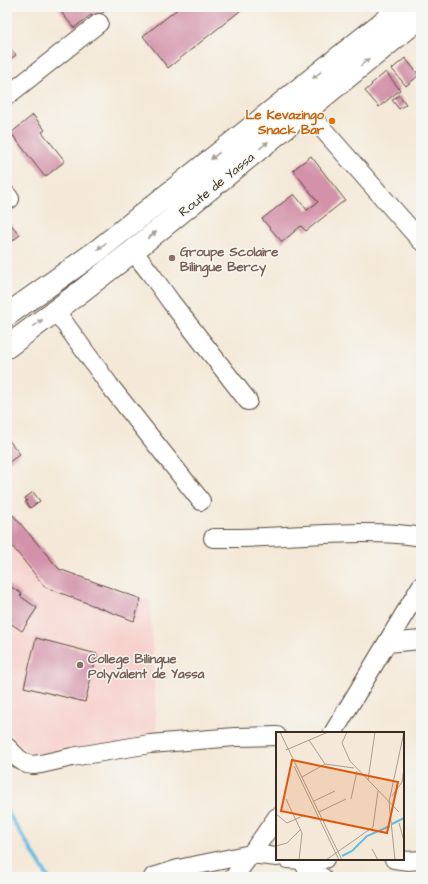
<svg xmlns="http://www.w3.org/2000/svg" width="428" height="884" font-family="'Architects Daughter',sans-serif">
<rect width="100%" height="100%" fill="#f6f6f2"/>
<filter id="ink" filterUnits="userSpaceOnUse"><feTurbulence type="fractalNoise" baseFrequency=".025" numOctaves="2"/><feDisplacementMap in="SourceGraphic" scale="8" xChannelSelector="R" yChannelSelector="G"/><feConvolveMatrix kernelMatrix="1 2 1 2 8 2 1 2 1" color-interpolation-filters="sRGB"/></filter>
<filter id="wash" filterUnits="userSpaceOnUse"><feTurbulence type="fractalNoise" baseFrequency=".012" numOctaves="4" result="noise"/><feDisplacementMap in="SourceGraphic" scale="16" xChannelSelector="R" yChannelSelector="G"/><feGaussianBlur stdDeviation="0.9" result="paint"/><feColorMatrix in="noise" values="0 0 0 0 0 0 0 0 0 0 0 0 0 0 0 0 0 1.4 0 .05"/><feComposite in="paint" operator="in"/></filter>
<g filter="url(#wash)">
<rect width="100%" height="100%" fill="#f4e9d8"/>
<path fill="#f7d0cb" d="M13,515L59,569L141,599L150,600L157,735L38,763L7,730V522Z"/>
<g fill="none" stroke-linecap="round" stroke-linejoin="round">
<path stroke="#66bbe2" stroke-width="4" d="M7,811L48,877"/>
</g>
<g id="blocks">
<path fill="#d392a9" d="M57,7H110L95,19L91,15L74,28Z
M180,7H245L168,68L143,36Z
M7,44L16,55L7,62Z
M405,58L419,75L406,86L392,69Z
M386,72L400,90L379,107L365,91L372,85L371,84Z
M399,95L406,104L399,109L392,100Z
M33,115L45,130L42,132L65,161L45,177L11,133Z
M311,156L345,200L306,231L301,226L282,242L262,219L294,194L307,210L318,202L293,170Z
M7,220L20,235L7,245Z
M7,438L20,454L8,463L7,461Z
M33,492L40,501L30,508L25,502L27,501L25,498Z
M13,515L59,569L141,599L134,621L45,587L12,546L7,551V522Z
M7,584L22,594L20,596L37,608L22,631L7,621Z
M36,638L97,654L85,702L24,687Z"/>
</g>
</g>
<g filter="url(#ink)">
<use href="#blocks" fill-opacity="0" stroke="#57473a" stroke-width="1"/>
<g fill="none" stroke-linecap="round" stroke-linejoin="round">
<g stroke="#57473a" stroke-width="20">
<path id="minor" d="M7,96L99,23
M306,110L421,241
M7,195L10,199
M133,251L151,274L171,302L248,401
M55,310L110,386L201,501
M213,538C263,539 313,533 363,533C382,533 402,533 421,537
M387,643L421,640
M333,733L421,586
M7,747L19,759L27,764L33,765L41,764L72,757L150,744L235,737L277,736
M287,859L301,860L325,859
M394,859L408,861L421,860
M301,860L309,871L322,877
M153,877L178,869L251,854L277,857
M234,877L251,854L277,817"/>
</g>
<g stroke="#57473a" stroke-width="24">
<path id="major" d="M7,315L97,251L402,7
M7,347L79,293L133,251L421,17"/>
</g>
<use href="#minor" stroke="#fff" stroke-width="18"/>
<use href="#major" stroke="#fff" stroke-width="22"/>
</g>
<defs><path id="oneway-solid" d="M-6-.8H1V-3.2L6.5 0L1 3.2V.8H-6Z"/></defs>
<g fill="#a79f9a">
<use href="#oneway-solid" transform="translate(365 62) rotate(-39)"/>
<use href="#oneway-solid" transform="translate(317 75) rotate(141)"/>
<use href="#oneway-solid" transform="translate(264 145) rotate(-39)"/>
<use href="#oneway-solid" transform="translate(215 156) rotate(142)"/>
<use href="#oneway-solid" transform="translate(152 235) rotate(-39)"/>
<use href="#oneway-solid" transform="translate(102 246) rotate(142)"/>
<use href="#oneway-solid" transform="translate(38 323) rotate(-37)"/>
</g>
</g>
<circle fill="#e8710a" stroke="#f6f6f2" stroke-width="1.5" cx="332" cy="121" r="4"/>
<g fill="#8d6e63" stroke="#f6f6f2" stroke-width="1.5">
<circle cx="172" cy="258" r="4"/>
<circle cx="80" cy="665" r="4"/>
</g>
<g text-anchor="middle" stroke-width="3" stroke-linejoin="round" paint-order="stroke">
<g font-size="13" font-weight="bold" fill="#c56008" stroke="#f6f6f2" text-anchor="end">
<text x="324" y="119">Le Kevazingo<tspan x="324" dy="15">Snack Bar</tspan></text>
</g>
<g font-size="13" fill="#3b2a1e" stroke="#f6f6f2">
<text transform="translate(216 184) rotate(-39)" y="5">Route de Yassa</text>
</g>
<g font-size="13" font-weight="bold" fill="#785e54" stroke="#f6f6f2" text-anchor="start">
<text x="180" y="256">Groupe Scolaire<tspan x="180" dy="15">Bilingue Bercy</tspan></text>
<text x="88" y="663">College Bilingue<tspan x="88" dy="15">Polyvalent de Yassa</tspan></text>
</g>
</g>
<g transform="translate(276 732)">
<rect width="128" height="128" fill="#f4e9d8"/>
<path fill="none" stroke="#66bbe2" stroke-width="2" d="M116,92L128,86M66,124L76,119L91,104L114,94"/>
<path fill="none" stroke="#aa9d8e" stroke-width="1" d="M4,0L66,128M71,0L66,11L74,29L123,80M33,8L49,32M10,18L52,0M18,34L63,128M26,45L49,32L78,36M92,48L99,0M116,64L126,50L128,36M10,67L26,101L23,128M75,67L81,39M38,69L59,59M43,80L70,67M0,82L11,91L29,83M123,91L128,109M0,114L11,111L25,97M96,117L102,128M50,128L97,95L102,59M119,128L113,70L128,0"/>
<path fill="#df570d" fill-opacity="0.15" stroke="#df570d" stroke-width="2" d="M16,28L122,50L111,101L5,79Z"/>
<rect width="128" height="128" fill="none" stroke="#3b2a1e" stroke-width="2"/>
</g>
<rect width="428" height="884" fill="none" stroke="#f6f6f2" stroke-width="24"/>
</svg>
